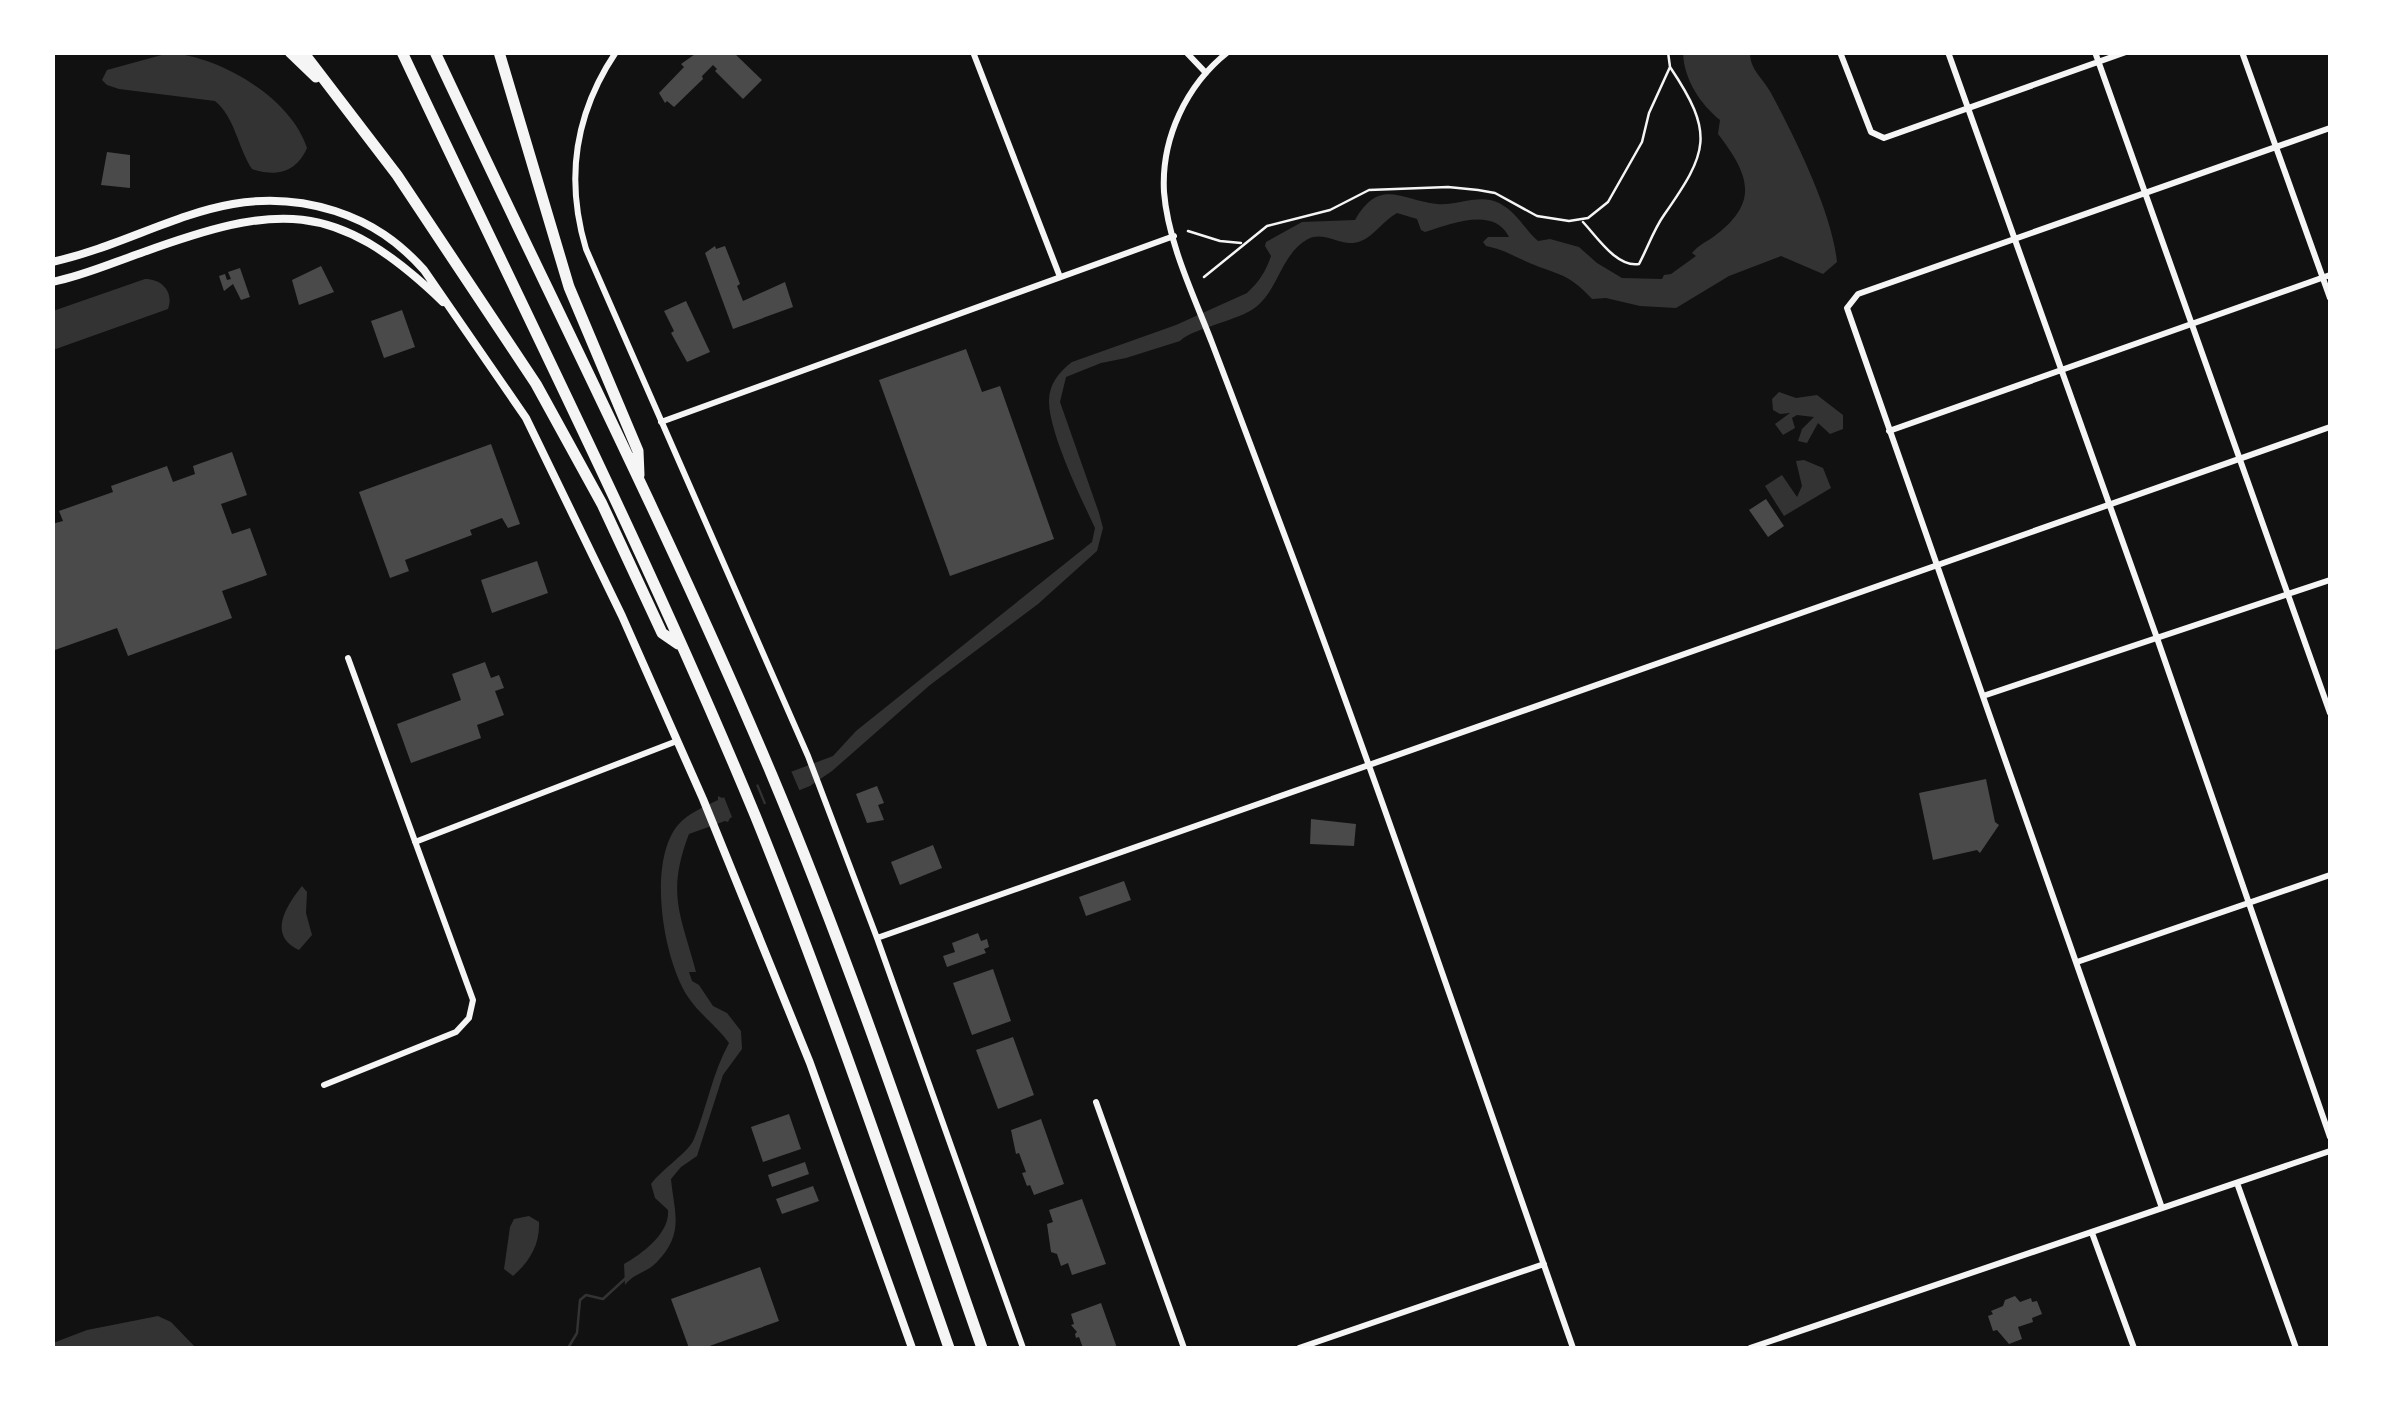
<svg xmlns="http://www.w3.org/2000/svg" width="2383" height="1401" font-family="'Exo 2',sans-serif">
<rect width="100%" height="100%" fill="#111"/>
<path fill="#333" d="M169,53C220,56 291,98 307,148C296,173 276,177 252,169C238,148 235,117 215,101L119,89L107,85L102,80L107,70Z
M1683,53H1750C1750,70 1763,78 1771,93C1795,138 1832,212 1837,262L1823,274L1781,256L1729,276L1676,308L1640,306L1606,298L1592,299C1566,270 1554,275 1523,260C1510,254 1501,249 1486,246L1483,242L1488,237H1509C1494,206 1451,224 1425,232L1421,230L1417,219L1397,213C1384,220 1374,236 1361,241C1342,249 1326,230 1308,239C1279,255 1279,294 1250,311C1233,321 1190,330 1180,341L1126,358L1101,363L1066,377L1060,402L1099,513L1103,528L1097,551L1038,604L930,685L832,771L810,786L730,818L728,822L725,821L689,834C666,894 681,915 696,972H689L692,981L699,985L713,1006L727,1013L741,1031L742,1049L723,1075L697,1156L681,1167L671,1179C674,1212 685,1233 657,1262C648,1272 634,1273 625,1285L624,1264C643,1253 670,1233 668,1210L655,1198L651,1184C662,1169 689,1152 694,1139C707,1107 712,1074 729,1043C717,1026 699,1014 688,997C663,959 647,862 678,825C688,813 704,807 718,800V796L722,798L833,756L856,731L1092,542L1095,528C1081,498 1049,433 1049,401C1049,384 1059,372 1072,362L1176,325L1247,293C1259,282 1266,271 1271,256L1265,246L1266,242L1302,222L1355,220C1380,177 1400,200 1437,204C1457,206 1479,193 1499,203C1518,213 1523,228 1538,241L1550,239L1579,247L1597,263L1622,278L1662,279L1664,275L1671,274L1696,256L1692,253C1699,244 1709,241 1717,234C1761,200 1747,172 1718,134L1720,120C1700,104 1684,79 1683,53Z
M145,279C163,279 174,293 168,309L53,350V311Z
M1779,392L1796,398L1817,395L1843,415V429L1830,434L1818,423L1807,443L1798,441L1802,429L1814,417L1797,415L1792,418L1795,428L1783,435L1775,424L1790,413L1780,414L1773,410L1772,399Z
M1804,460L1823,468L1831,488L1784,516L1765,486L1782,475L1797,497L1802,486L1796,461Z
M302,886L307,892L306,913L312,935L299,950C267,935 286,906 302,886Z
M529,1216L539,1222C540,1245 529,1262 513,1276L504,1269L510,1227L514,1219Z
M158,1316L171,1322L196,1348H53V1343L87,1330Z"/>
<path fill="#111" d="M789,766L801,794L768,808L756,779Z
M754,780L766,809L734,822L722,792Z"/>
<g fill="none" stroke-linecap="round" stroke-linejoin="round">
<path stroke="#333" stroke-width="2.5" d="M568,1348L577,1333L580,1300L586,1295L603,1299L627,1277"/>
</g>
<path fill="#4a4a4a" d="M698,52H733L762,80L743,99L715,71L717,69L713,65L702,76L703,79L674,107L667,101L665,103L659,93L684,67L681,64Z
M107,152L130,155V188L101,185Z
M715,246L716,249L725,246L740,284L737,286L743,301L785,282L793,307L733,329L705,253Z
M321,266L334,292L299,305L292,280Z
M240,268L250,297L241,300L233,284L224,291L219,276L225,274L227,280L231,279L228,272Z
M686,301L710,352L687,362L671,333L674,331L664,311Z
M402,310L415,347L384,358L371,321Z
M966,349L982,392L1000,386L1054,539L950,576L879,380Z
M491,444L520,524L508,528L502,518L470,530L472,535L405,560L409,571L390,578L359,492Z
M232,452L247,495L221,504L232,534L250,528L267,575L222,591L232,618L128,656L117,628L52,651V524L63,521L59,511L113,492L111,486L167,466L173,482L195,474L193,466Z
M1766,499L1784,526L1768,537L1749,510Z
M537,561L548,593L492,613L481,580Z
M485,662L491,678L499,675L504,688L495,691L504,715L477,725L481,738L411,763L397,724L461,700L452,674Z
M1986,779L1995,822L1999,825L1980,853L1977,850L1933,860L1919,793Z
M877,786L884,803L878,805L884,820L867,823L856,794Z
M1311,819L1356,824L1354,846L1310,844Z
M933,845L942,868L900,885L891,862Z
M1124,881L1131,900L1086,916L1079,897Z
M978,933L981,941L987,939L989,947L984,949L986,953L947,967L943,956L955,952L952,943Z
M993,969L1011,1021L972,1035L953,983Z
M1013,1037L1034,1095L998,1109L976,1050Z
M789,1114L801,1149L763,1162L751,1127Z
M1041,1119L1064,1184L1034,1195L1030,1185L1027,1186L1022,1173L1026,1172L1019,1153L1016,1154L1011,1130Z
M805,1162L809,1174L772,1187L768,1175Z
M813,1186L819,1201L782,1214L776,1199Z
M1082,1199L1106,1264L1072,1275L1068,1263L1061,1266L1057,1254L1051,1252L1047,1224L1053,1222L1049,1210Z
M760,1267L779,1321L704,1348H689L671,1299Z
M2015,1296L2020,1302L2031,1298L2032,1302L2037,1301L2042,1314L2032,1318L2033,1322L2018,1327L2022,1339L2009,1344L1997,1330L1993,1331L1988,1316L1993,1314L1991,1311L2003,1306L2005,1300Z
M1101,1303L1117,1348H1083L1079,1337L1076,1338L1075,1334L1077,1332L1071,1325L1074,1324L1071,1314Z"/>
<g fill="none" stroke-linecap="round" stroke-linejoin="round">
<path stroke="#f5f5f5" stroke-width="2.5" d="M1583,222C1597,237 1617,268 1639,264C1647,249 1654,229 1664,215C1708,152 1715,134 1670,67
M1188,231L1220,241L1241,243
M1204,277L1267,226L1330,210L1369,190L1448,187L1478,190L1495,193L1537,216L1569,221L1588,218L1608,202L1642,142L1649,113L1670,67L1668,52"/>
<path stroke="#f5f5f5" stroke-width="6" d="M616,52C575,113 565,179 586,249L808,756L877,938L1023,1348
M973,52L1060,277
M1186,52L1206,73
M1228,52C1186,85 1161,139 1164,192C1168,243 1194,296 1212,343C1240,416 1267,489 1295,563C1392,823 1481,1086 1573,1348
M1840,52L1871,132L1884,138L2126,52
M1948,52L2157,638L2330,1137
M2095,52L2330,713
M2242,52L2330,298
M661,422L1174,236
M1889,431L2330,275
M1983,696L2330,580
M415,842L677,741
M877,938L2330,427
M2077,962L2330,875
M324,1085L456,1032L469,1018L473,1000L348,658
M1096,1102L1184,1348
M2237,1183L2296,1348
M2162,1208L1847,308L1858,294L2330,128
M2092,1233L2134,1348
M1299,1348L1544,1264
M1750,1348L2330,1151"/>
<path stroke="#f5f5f5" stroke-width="8" d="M52,262C154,239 225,176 335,211C372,223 399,242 424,270L526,418L622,616L703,799L810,1063L912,1348
M52,282C83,276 112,263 141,253C277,204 334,197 443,302"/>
<path stroke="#f5f5f5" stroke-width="11" d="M290,52L316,77
M303,52L397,175L536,384L602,504L662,633L678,644
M402,52C521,305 648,556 755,815C826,990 887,1170 949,1348
M435,52C547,292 668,529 771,773C850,961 915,1156 982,1348
M499,52L569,287L638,451L639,475"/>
</g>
<rect width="2383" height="1401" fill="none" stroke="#ffffff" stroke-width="110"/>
</svg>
